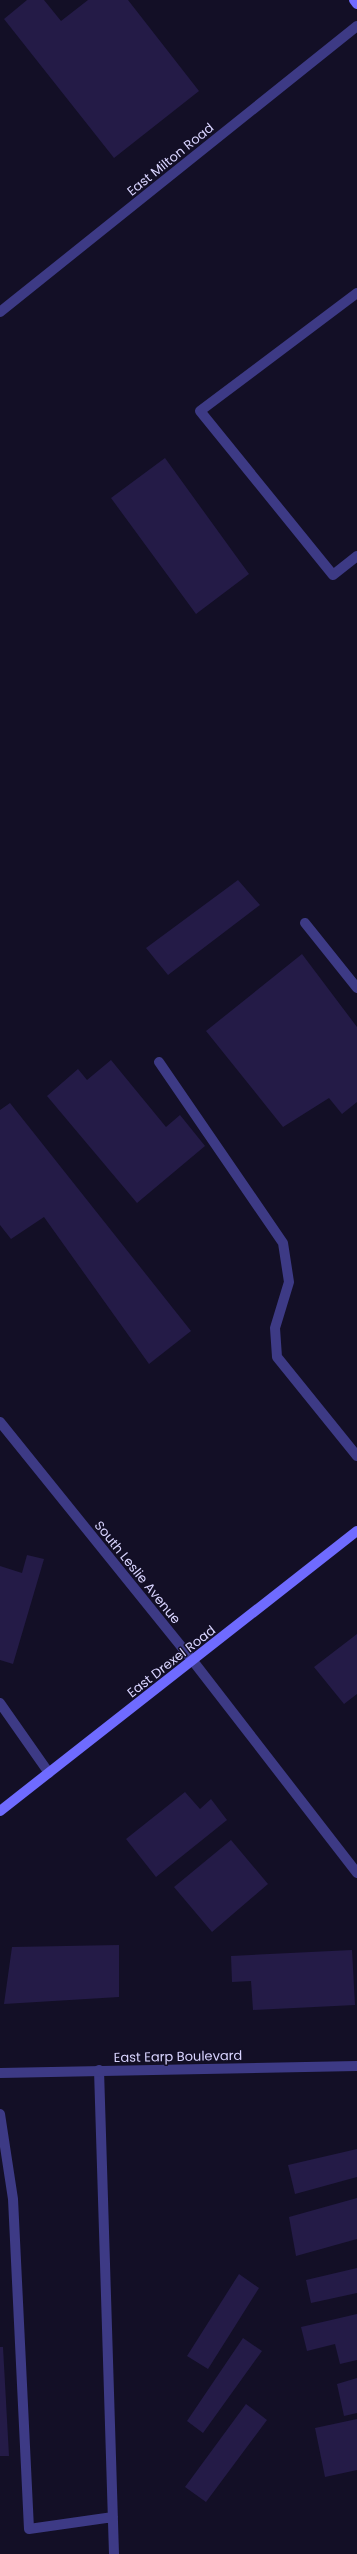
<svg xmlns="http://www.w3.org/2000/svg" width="357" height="2554" font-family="Poppins,sans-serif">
<rect width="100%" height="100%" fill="#130f26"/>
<path fill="#241b47" d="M27,0H44L61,21L88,0H128L199,91L114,158L4,19Z
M165,458L249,574L196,614L111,498Z
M238,880L260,905L168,975L146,948Z
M302,954L357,1027V1102L342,1114L329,1098L283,1127L206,1031Z
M111,1060L166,1127L180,1115L205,1146L137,1203L47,1096L78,1069L87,1080Z
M10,1103L191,1331L149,1364L44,1217L11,1239L0,1225V1110Z
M27,1555L44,1559L13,1664L0,1660V1566L22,1573Z
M357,1634V1694L344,1704L314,1667Z
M185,1792L200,1809L211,1799L227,1820L156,1877L126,1839Z
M231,1840L268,1884L212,1932L174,1887Z
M119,1945V1997L4,2004L12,1947Z
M352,1950L355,2005L253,2010L251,1981L232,1982L231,1956Z
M357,2149V2177L295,2194L288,2165Z
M357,2198V2239L296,2256L289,2217Z
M357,2268V2293L311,2303L306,2280Z
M239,2274L259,2288L208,2369L187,2356Z
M357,2314V2360L340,2364L335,2344L307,2351L301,2327Z
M243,2338L262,2351L203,2433L187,2421Z
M0,2347H3L9,2456H0Z
M357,2378V2413L344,2416L337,2384Z
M246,2404L267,2420L206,2502L185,2487Z
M357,2419V2470L325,2477L315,2428Z"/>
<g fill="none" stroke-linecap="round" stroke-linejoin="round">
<path stroke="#3d3a85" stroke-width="10" d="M357,293L200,411L333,575L357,556
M305,923L357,988
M159,1062L283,1243L289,1282L275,1328L277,1357L357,1456
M0,1703L49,1773
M99,2070L114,2554
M0,2114L13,2199L29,2529L113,2517"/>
<path stroke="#3d3a85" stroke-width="10" d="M0,312L357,26
M0,1422L193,1661L357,1873
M0,2073L357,2066"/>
<path stroke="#6f6bff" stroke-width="10" d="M354,0L357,4
M0,1811L357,1531"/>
</g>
<g text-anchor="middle" stroke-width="3" stroke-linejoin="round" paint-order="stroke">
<g font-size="13" fill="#d9d4ff" stroke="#130f26">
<text transform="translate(170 159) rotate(-39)" y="5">East Milton Road</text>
<text transform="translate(138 1572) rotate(51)" y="5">South Leslie Avenue</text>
<text transform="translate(171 1661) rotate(-38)" y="5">East Drexel Road</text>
<text transform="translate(178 2056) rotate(-1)" y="5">East Earp Boulevard</text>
</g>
</g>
</svg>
